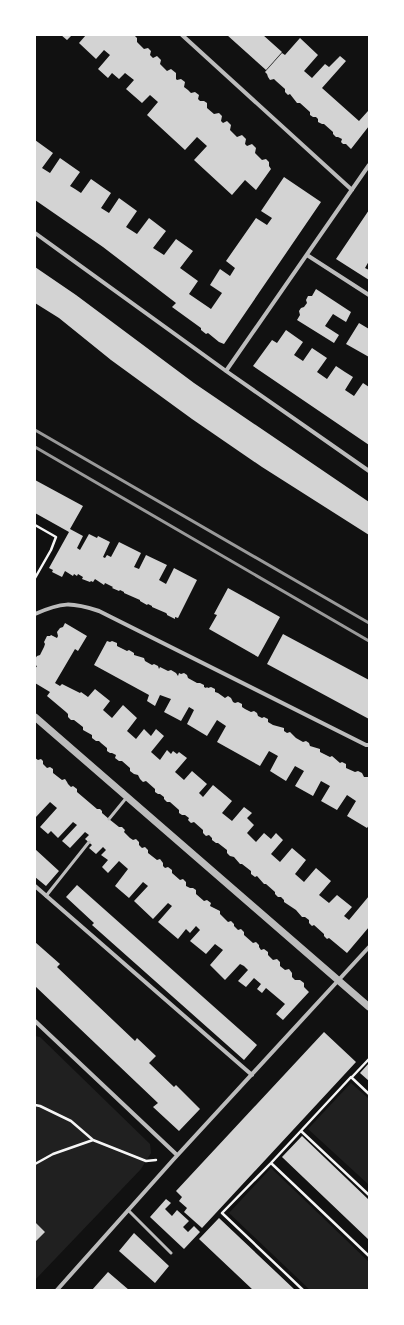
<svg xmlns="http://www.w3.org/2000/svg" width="404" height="1325" font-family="Ubuntu,sans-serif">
<rect width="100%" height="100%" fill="#111"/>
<path fill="#202020" d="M35,1036L40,1037L150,1144L151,1153L141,1169L35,1280Z
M351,1083L369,1099V1185L308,1129Z
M271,1168L369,1262V1290H310L229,1213Z"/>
<path fill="#d3d3d3" d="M61,35H72L67,40Z
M86,35H134L137,38V42L144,49L148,48L151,51L150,55L153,58L157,56L161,60L160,64L167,71L171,69L176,73V79L177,80L181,79L185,82L184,87L188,90L191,93L195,92L199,95L198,99L200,101H204L207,103V108L214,114L219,113L222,116L221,121L223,123L227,121L231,125L230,130L237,137L242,135L246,139L245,144L247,146L252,144L256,148L255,153L262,160L266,159L269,162V166L271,169L256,190L245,180L232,195L194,160L207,146L197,137L185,150L147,115L158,102L150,95L142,103L126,89L134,80L125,73L119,79L112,73L108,78L98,69L110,55L104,50L96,59L79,43Z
M227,35H263L282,52L266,70Z
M300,38L318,55L304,71L312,78L325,64L329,67L340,56L346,61L322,88L359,121L368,111L369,112V126L351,149L346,144H343L341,142L342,139L338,137H336L333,134V132L324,124H322L318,122V119L316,117H313L310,115V112L300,103H297L290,94L288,95L285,92V89L276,81L274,79L270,80L268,77L267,74L265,72L282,53L285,55Z
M35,140L53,153L42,168L50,173L60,158L80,172L70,186L75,189L81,193L91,179L111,193L101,208L109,213L119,198L137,211L126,227L137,234L149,218L166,231L153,248L164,255L176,239L193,251L180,268L198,281L189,294L211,309L222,293L210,285L220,269L230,276L235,268L226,261L256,218L267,225L272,218L261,211L284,177L321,202L224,344L219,342L208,333L206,334L201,330V328L172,307L176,303L103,247L35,200Z
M369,210V261L365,268L369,270V280L336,259Z
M35,267L76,295L194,383L369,502V535L262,467L192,419L111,360L59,318L35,303Z
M316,289L351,312L346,322L333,314L325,326L339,335L334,343L297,320L300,315L299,311L301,308L304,307L307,303L306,300L308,296H312Z
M359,323L369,329V357L346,344Z
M286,330L303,342L294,355L303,361L312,348L327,358L317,372L327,379L336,366L345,372L353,377L345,390L354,396L363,383L369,387V445L253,366L272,340L277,343Z
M35,480L83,506L70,529L83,536L77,548L80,550L89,534L97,538L98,536L110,542L103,557L105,558L107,555L111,557L119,542L141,553L134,567L139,569L146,555L167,565L159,580L166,584L174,568L197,580L178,618L175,617V619L167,615V614L166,613L152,607V606L148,604L147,605L140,601V600L124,593V592L120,590L119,591L112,588L113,587L105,583L104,585L95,579L93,582L91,581L90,582L82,579L83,577L78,574L77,576L74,574L73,576L65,571L62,577L52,572L53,570L49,568L69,532L35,513Z
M228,588L280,617L258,657L209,629L217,615L214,614Z
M65,623L87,636L78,651L75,649L55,683L60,686L62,684L80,693L81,692L88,697L95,689L110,701L103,710L112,718L123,705L137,718L127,731L136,739L144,729L151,736L156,729L164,736L151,752L160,760L167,750L171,754L173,751L177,754L179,752L187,758L175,772L184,780L192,771L207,784L199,793L203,797L213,785L225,795L232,801L222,813L232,821L244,807L252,813L247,818L254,825L247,833L256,842L264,833L271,839L276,833L283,840L271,854L280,862L292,848L306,860L295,874L304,882L316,868L331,881L319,895L329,903L337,895L352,907L344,916L349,920L369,896V927L347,953L329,938L327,939L324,936V934L314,925L312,926L309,923V920L305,917H302L296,910L284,902V900L281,897H278L275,894V892L266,884H264L257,876L255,877L251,874V871L242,864H240L234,857L230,856L227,853V850L218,843H216L212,840V838L209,835L206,836L203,833V830L194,822L191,823L188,820L189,818L185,815H182L179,813V810L170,802H167L164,799V797L160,794H158L155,792V789L146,781L143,782L140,779L138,775L134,774L130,771V768L122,761H119L115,758L116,755L112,753H110L107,751V748L101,743L99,741H96L92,738V735L83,730V727L74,720H71L68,717V714L66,712L47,696L50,692L35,683V669L37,666L35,665V659L37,656L40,655L44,647L45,644L44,642L47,636H50L51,635L57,638L58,636L57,632L60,628L63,627Z
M283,634L369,680V719L267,664Z
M107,641L110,642L112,641L117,643V646L127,651L129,650L134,653V655L144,658L145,661L152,665L154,664L158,666L159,669L160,667L168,671L171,670L176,673L178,676L179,673L181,674L184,673L187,675L188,678L197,683H200L204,685V687L206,688L207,687L208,688L211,687L215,689V692L218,693L225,698L228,696L231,698L233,702L235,703L238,702L242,704V707L245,709L251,712L254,711L257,713L258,716L262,718L264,717L268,719V722L273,725L284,728V731L287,733L290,732L296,738L303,742L306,741L309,743L310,746L320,749V752L330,757L332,756L340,763L342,762L346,764V768L355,772L358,771L362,773L364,777H369V825L367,828L347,816L356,801L347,795L337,810L321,801L330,786L321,781L313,796L295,786L304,771L295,766L286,781L270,771L278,756L269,751L260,766L217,742L226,726L217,720L207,736L187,724L194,710L189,707L181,721L164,712L171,699L160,695L155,706L147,701L149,695L94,665Z
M35,758L38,760L41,759L43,761V764L47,768L50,767L53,769V773L62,780L65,779L67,782L68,784L71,787L73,786L77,789V792L97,809H100L102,811V813L109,819L119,827H122L125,830L124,832L130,838L133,840L136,839L139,842V845L142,848L145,847L148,850V853L157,860L160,859L163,863V866L165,868L168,867L172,870V873L180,880L183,879L186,882V886L190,888H193L196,890V894L204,901L207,900L211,903L210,906L220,911V914L228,922L231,921L234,924V926L238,930L241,929L244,932V935L253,943L256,942L259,945V947L261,950L264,949L268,952V955L273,960L277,959L280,962V966L285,970L289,969L292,973V977L295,980H300L304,983V987L309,992L283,1020L276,1014L285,1004L266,988L262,993L257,989L261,984L254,978L246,987L238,981L248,970L244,966L240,964L225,980L210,965L223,950L215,944L206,954L190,941L200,930L196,926L190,933L186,929L178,939L158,922L172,906L168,903L153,919L134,901L148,886L143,882L129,898L115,886L128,869L119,861L108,873L102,867L108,860L101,855L106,850L103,847L96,854L89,848L92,845L85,839L89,835L85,832L70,848L62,841L77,825L73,822L58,838L51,831L48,834L40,827L57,808L50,802L35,818Z
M35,849L59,871L46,886L35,877Z
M77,885L257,1045L244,1060L92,925L94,923L66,897Z
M35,942L60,964L57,967L135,1041L137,1038L156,1056L149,1063L174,1087L176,1085L200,1109L179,1131L153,1107L158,1103L35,986Z
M324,1032L356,1062L202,1228L184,1212L187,1208L179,1201L182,1197L176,1191Z
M369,1063V1081L360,1073Z
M302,1136L369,1200V1240L282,1157Z
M166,1199L171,1203L165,1209L172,1216L177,1210L189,1221L183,1227L188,1232L194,1226L200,1232L184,1249L150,1217Z
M219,1218L295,1290H253L199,1239Z
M35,1222L45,1232L35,1242Z
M134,1233L169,1266L155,1283L119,1251Z
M108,1272L129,1290H92Z"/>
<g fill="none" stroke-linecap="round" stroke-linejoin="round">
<path stroke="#f5f5f5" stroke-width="2.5" d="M35,525L56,537L51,550L35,578
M352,1077L369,1059
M35,1105L40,1106L71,1121L93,1140L146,1161L156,1160
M301,1131L369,1195
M271,1163L369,1256
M35,1164L53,1154L93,1140
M303,1290L222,1213L271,1163L351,1077L369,1094"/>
<path stroke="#bcbcbc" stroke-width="3" d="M109,819L127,797
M46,896L89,842
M128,1210L171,1253"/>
<path stroke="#bcbcbc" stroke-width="4" d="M182,35L352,190
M35,233L226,371L369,471
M307,255L369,295
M226,371L369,165
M35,614C62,602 71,602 99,611L366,745H369
M35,886L252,1075
M35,1021L177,1155
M57,1290L173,1160L369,947"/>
<path stroke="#bcbcbc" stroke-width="7" d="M35,717L369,1007"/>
<path stroke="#9a9a9a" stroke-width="3" d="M35,430L369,623
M35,447L369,641"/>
</g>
<rect width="404" height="1325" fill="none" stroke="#ffffff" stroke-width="72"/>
</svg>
